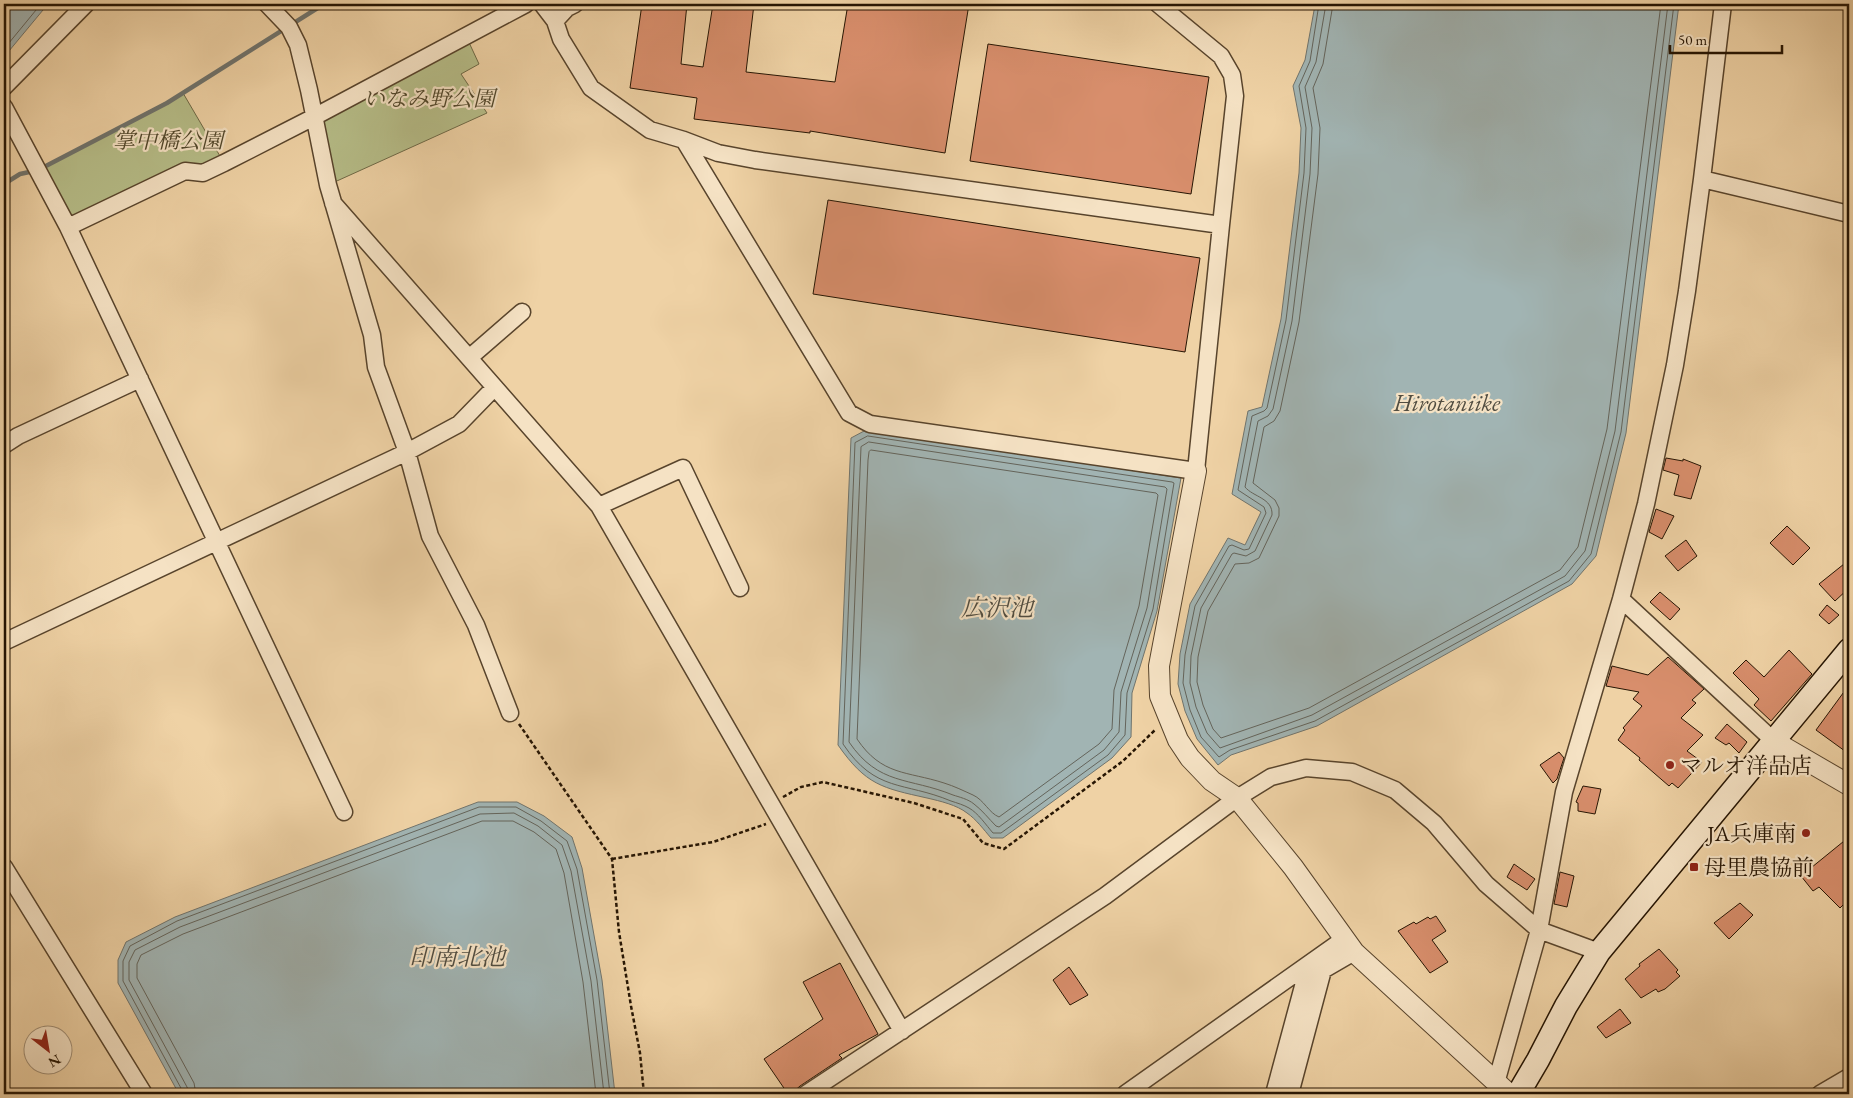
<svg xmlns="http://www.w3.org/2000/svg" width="1853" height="1098" font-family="'EB Garamond','Noto Serif JP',serif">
<rect width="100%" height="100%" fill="#efd2a5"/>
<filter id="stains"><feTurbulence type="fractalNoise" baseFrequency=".004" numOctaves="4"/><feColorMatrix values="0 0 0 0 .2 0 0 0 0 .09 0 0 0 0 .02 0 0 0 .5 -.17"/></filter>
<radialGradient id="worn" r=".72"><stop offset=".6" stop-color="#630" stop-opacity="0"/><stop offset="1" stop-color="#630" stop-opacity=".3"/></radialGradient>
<path fill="#b6bd88" stroke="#6e6946" d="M466,36L479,64L461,74L487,113L328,185L314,117Z
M183,93L224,163L185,171L68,227L38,170Z"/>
<path fill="#a1b4b3" stroke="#70746d" d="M4,4H48L4,57Z
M1309,4H1679L1626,433L1596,556L1572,584L1317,726L1231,755L1218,765L1197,739L1185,711L1178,684L1180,654L1190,604L1228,538L1245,545L1261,512L1232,494L1248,411L1262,407L1281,319L1299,173L1301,128L1293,86L1305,60L1315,5Z
M866,430L1181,478L1157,611L1132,693L1131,737L1112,758L1003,838H991C984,830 976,819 967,813C957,805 940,801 927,798C882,788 866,785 838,745L851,438Z
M478,802H517L544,816L572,837L582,868L602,980L615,1094H179L118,983V960L126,942L175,917Z"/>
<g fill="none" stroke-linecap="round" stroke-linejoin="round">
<path stroke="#64645b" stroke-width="1" d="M1319,4L1310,61L1299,86L1306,128L1304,173L1286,320L1267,408L1264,411L1252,416L1238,490L1264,507L1266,513L1249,549L1244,550L1232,545L1229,546L1195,606L1185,655L1183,683L1190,710L1201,737L1219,757L1230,750L1315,721L1569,581L1591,554L1621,432L1674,4
M1326,4L1316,62L1305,87L1312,128L1310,174L1292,321L1273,409L1268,416L1258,421L1245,487C1253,497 1273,498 1272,515L1255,551L1246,556L1234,553L1232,554L1201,608L1191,656L1190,683L1196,707L1207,733L1220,748L1312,715L1565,576L1585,551L1615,431L1668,4
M1333,4L1323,64L1313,88L1320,128L1318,174L1299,322L1280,411L1274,421L1264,427L1253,483L1275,500L1279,508V516L1259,558L1249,563L1235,564L1208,611L1198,657L1197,682L1203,705L1213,729L1221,738L1309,708L1560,570L1578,547L1607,429L1661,4
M4,49L41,4
M868,436L1172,482L1174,483L1153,609L1127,693L1125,735L1108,755L1001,833H993C986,825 978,813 969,808C964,805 957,803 951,801C903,781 876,793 843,744L855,443Z
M869,442L1165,487L1167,489L1147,608L1121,692L1119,732L1104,750L999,827L996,826C989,819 982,810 974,804C968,799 959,797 953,795C909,777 879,786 849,742L861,447Z
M871,450L1156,493L1158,495L1139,606L1114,690L1112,729L1099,744L999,817C989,813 984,800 973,795C964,791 954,786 944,783C907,771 882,776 857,739L868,460L869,452Z
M183,1094L182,1090L123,981V961L130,946L177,921L479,807H516L541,821L567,841L577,869L597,980L610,1094
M189,1094L187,1087L129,980V962L135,950L180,927L480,814L514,813L538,826L562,845L571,871L591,981L604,1094
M196,1094L194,1083L137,978V964L141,955L183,934L482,821H513L534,832L556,849L564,873L583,982L596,1094"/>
<path stroke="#70746d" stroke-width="4.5" d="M42,168L167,103L324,4
M4,184L20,174L34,171"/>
</g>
<path fill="#d88e6c" stroke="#261503" d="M642,4H687L681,64L703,67L713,4H754L746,72L835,82L848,4H969L945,153L810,131V133L694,119L697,98L630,88Z
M988,44L1209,77L1191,194L970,161Z
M828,200L1200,258L1185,352L813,294Z
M1666,458L1683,461V459L1701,466L1691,499L1674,495L1679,475L1663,470Z
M1656,509L1674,516L1662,539L1649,532Z
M1787,526L1810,548L1793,565L1770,543Z
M1686,540L1697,556L1678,571L1665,556Z
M1849,560V588L1835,601L1819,584Z
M1660,592L1680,609L1670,620L1650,602Z
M1827,605L1839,615L1829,624L1819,615Z
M1789,650L1812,674L1771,721L1754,705L1759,699L1733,673L1746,660L1764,677Z
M1668,657L1704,689L1692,700L1696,703L1681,718L1703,735L1687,751L1702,762L1678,788L1672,783L1669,786L1639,760L1640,758L1618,740L1625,730L1623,728L1642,706L1633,699L1639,692L1606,686L1612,666L1648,675Z
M1849,685V754L1816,730Z
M1727,724L1747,742L1739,753L1729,743L1726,745L1715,738Z
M1559,752L1564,758L1557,779L1553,783L1540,765Z
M1583,786L1601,789L1595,814L1578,811V803L1576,802Z
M1849,837V899L1840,908L1819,887L1813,891L1801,876Z
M1514,864L1535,879L1527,890L1507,877Z
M1560,872L1574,876L1567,907L1554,904Z
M1740,903L1753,915L1729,939L1714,923Z
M1436,916L1446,931L1432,940L1448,962L1430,973L1398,931L1414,922L1416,924L1428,917L1430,919Z
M1659,949L1678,970L1676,972L1680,976L1665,989L1658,992L1656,989L1641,998L1625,979L1640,966L1639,964Z
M840,963L878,1034L839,1055L842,1058L800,1086L791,1094H788L764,1059L823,1019L803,982Z
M1069,967L1088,995L1070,1005L1053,980Z
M1620,1009L1631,1023L1606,1038L1597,1027Z"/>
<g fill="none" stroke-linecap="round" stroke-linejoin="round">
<g stroke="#58442c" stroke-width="19">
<path id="minor" d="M267,4L289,27L298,45L309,90L328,185L372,335L376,367L407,452L430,536L476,625L510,713
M542,4L555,21
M575,4L567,8L555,21L561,39L591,88L650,130L684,140L718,153L755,160L1221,225L1235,96L1232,75L1221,56L1158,4
M4,87L86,4
M4,107L68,227L344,812
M684,140L849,413L870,424L1196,471L1221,225
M1702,179L1849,214
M333,203L599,506L902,1031
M68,227L185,171L203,173L224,163L314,117L526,4
M469,358L522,312
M4,445L18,436L140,379
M599,506L683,468L740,588
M1621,599L1775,742
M4,642L407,452L459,424L494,388
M4,867L144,1094
M1496,1083L1539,930L1564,792L1621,599L1646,504L1675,365L1687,291L1702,179L1723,4
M806,1094L1105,896L1237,798L1271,777L1306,768L1352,772L1395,790L1434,823L1486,884L1539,930L1599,952
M1125,1094L1344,939
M1274,1094L1309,964
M1290,1094L1323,970L1354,952
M1820,1094L1849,1077"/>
</g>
<g stroke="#58442c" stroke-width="22">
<path id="tertiary" d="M1196,471L1159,666L1160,696L1178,740L1190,758L1212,781L1237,798L1293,867L1354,952L1509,1094
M1775,742L1849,785"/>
</g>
<g stroke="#261503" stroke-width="25">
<path id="secondary" d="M1518,1094L1538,1060L1566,1006L1599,952L1849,650"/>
</g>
<path stroke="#261503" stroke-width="2.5" stroke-dasharray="4 2.5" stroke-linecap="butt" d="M519,724L612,859L619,932L631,1006L640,1053L644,1094
M783,797L801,787L823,782L914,803L963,819L983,843L1004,849L1123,761L1156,729
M612,859L713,842L766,824"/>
<use href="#minor" stroke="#f5e2c4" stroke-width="16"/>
<use href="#tertiary" stroke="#f5e2c4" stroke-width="20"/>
<use href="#secondary" stroke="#f5e2c4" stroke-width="22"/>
</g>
<g fill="#8f2418" stroke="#f5e2c4" stroke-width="2">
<circle cx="1670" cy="765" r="5"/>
<circle cx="1806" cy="833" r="5"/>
<rect x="1689" y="862" width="10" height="10" rx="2.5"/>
</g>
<g text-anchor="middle" stroke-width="4.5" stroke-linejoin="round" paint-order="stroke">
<g font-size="22" font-style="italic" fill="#51472b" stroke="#f5e2c4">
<text x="429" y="106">いなみ野公園</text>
<text x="168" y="148">掌中橋公園</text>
</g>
<g font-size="22" fill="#261503" stroke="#f5e2c4" text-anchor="start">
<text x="1680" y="773">マルオ洋品店</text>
<text x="1796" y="841" text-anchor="end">JA兵庫南</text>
<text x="1704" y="875">母里農協前</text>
</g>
<g font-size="24" font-style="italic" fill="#514d41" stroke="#f5e2c4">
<text x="1447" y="411">Hirotaniike</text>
<text x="997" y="616">広沢池</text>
<text x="457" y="965">印南北池</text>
</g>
</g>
<rect width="1853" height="1098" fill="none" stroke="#efd2a5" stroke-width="20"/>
<rect x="5" y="5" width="1843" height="1088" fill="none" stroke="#261503" stroke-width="2.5"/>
<rect x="10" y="10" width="1833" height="1078" fill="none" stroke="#261503"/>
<g transform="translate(48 1050) rotate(149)"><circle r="24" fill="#f5e2c4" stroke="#a29077"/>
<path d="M0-4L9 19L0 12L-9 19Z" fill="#8f2418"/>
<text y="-8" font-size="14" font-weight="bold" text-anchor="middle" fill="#261503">N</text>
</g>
<path d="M1670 45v8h112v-8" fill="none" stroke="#261503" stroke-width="2.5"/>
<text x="1678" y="45" font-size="15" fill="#261503" stroke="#f5e2c4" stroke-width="4" paint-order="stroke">50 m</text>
<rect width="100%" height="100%" filter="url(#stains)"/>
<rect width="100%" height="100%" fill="url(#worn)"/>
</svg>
